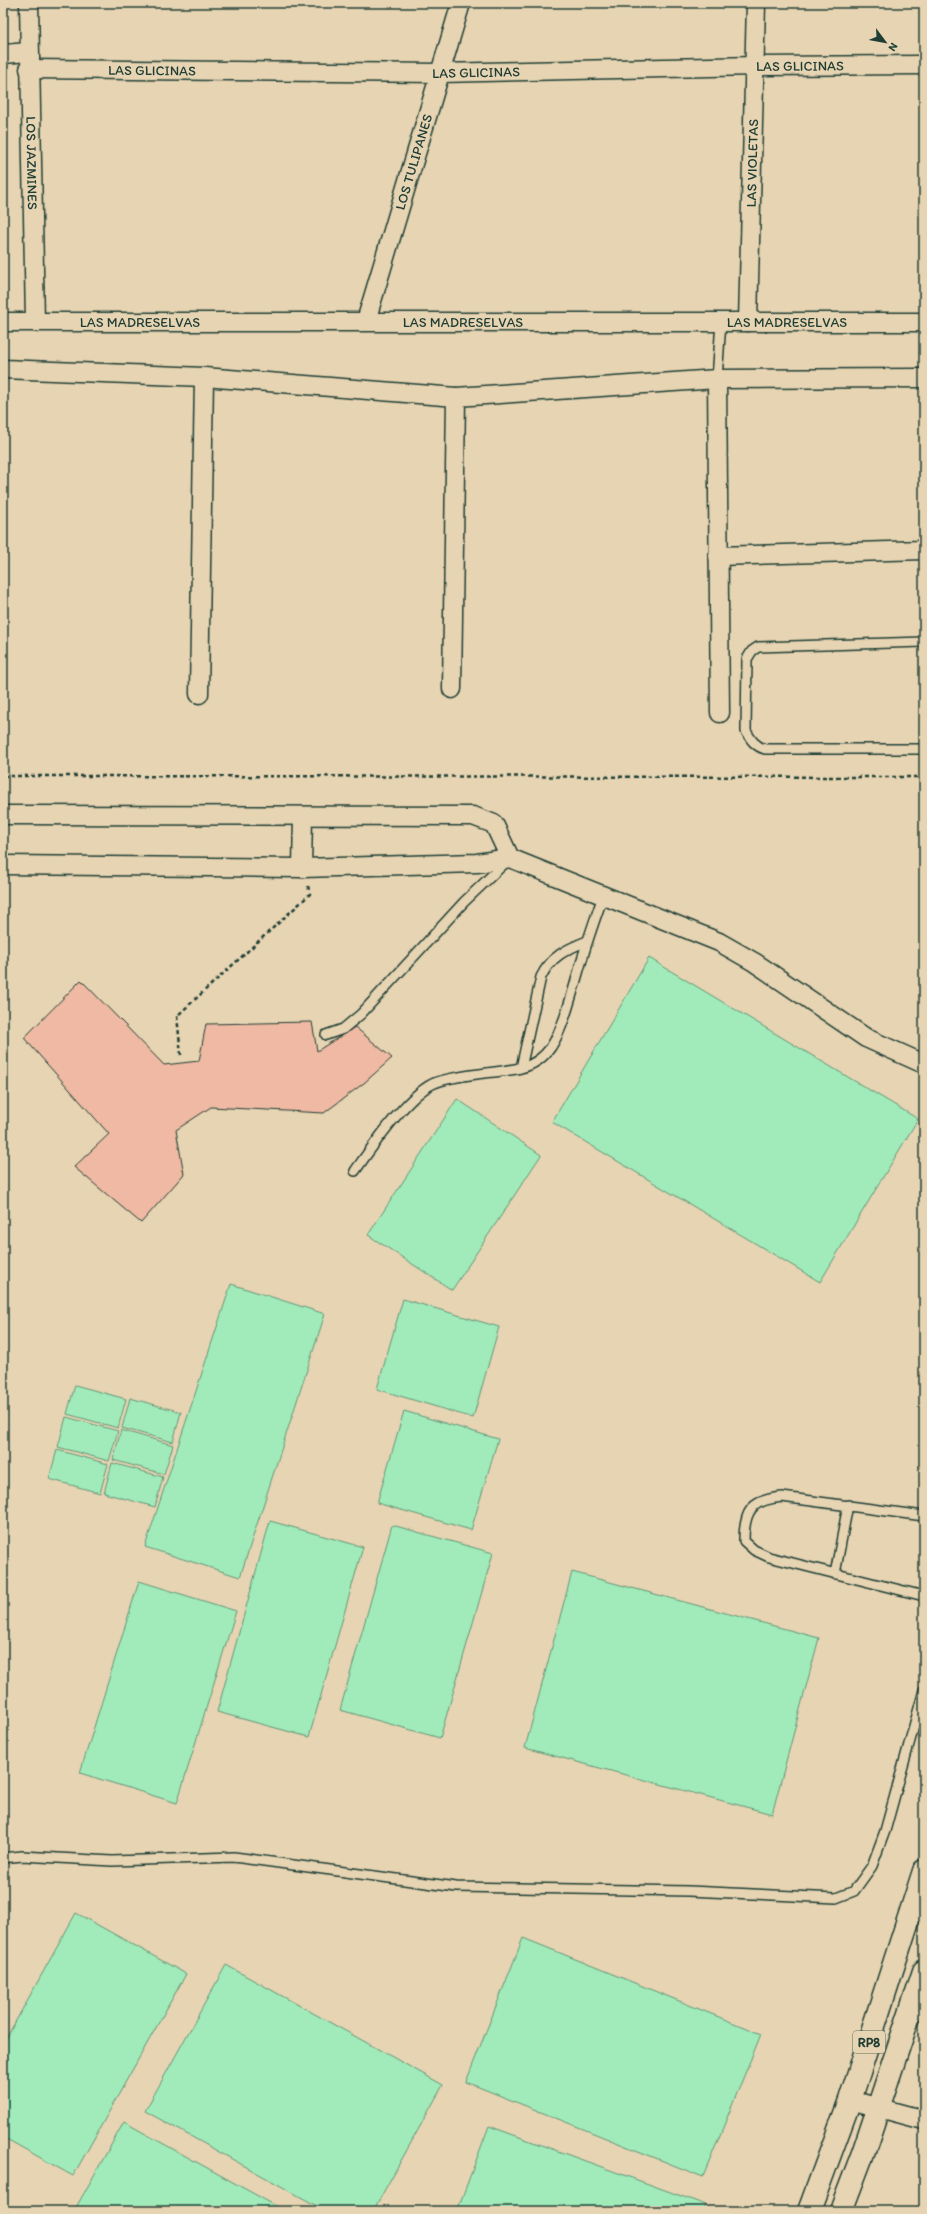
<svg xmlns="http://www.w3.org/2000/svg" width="927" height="2214" font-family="Itim,sans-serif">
<rect width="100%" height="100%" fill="#e7d4b2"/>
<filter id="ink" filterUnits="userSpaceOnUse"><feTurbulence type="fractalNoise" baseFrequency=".025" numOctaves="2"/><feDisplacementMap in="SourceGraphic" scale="8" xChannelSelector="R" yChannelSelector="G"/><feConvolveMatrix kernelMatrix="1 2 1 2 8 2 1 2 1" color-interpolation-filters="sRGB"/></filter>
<g filter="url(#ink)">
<path fill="#a1ebba" stroke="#609477" d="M649,958L918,1119L820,1282L552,1122Z
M457,1099L541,1155L452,1290L368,1235Z
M231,1284L325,1314L240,1577L145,1547Z
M403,1299L499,1327L473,1418L377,1389Z
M75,1385L126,1399L118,1428L67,1414Z
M130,1398L181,1412L173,1442L122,1428Z
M404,1411L498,1439L471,1530L377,1503Z
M66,1417L118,1431L109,1461L58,1447Z
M121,1430L173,1445L164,1474L113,1460Z
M57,1450L108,1464L100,1493L49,1479Z
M112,1463L163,1477L155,1507L104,1493Z
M270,1521L363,1547L309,1737L217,1712Z
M392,1525L493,1553L440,1738L340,1710Z
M572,1572L819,1638L772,1814L525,1748Z
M139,1581L236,1611L177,1803L80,1773Z
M76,1913L186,1974L73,2176L3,2137V2044Z
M523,1938L761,2034L703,2177L466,2082Z
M226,1965L443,2085L373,2211H326L145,2111Z
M124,2122L285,2211H74Z
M489,2126L706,2205L704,2211H457Z"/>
<path fill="#efb9a3" stroke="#1f3d34" d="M81,980L164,1065L199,1061L206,1024L312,1022L317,1051L355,1027L392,1058L364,1083L324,1113L211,1107L176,1130L184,1174L141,1223L74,1167L109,1134L24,1038Z"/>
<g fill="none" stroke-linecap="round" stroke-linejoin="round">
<g stroke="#1f3d34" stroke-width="12">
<path id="lane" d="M717,379L721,322
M924,642L758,647L752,651L747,659L746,731C751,740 755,746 765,749H924
M326,1035L343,1029L361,1014L464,902L508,860
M521,1068L541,977C551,956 567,949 587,941
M355,1171C372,1147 410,1091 437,1082C460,1074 496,1073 521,1068C533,1065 544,1057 551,1047C565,1026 574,985 582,960C588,938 596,917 603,896
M924,1516L782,1497C751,1500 744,1511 744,1541L754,1550L769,1557L924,1596
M835,1574L848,1505
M3,1858L22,1856L112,1861L234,1857L456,1887L689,1891L836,1898L854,1891L872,1866L885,1831L924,1690"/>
</g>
<g stroke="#1f3d34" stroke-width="21">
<g id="street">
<path id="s1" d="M29,3L35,322"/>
<path d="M3,54L29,52"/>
<path id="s2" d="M29,69L441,73L756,66L924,65"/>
<path id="s3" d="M366,321L461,3"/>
<path id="s4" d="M3,322H924"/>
<path id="s5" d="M748,322L756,3"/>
<path d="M3,369L204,377L456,397L717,379L924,378"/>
<path d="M717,379L720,713"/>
<path d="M718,556L924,550"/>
<path d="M452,689L456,397"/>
<path d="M199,694L204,377"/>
<path d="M3,815L473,816L494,824L510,858"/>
<path d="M3,865L302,868L477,863L510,858L719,942L754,962L866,1038L924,1064"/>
<path d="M302,868L303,816"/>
<path d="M850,2100L924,2120"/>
</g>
</g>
<g stroke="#1f3d34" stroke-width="25">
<path id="primary" d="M809,2211L850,2100L924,1871
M841,2211L863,2153L924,1971"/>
</g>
<path stroke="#1f3d34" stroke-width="2.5" stroke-dasharray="4 3" stroke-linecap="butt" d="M3,776L924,777
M181,1055L177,1016L310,894L308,886"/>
<use href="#lane" stroke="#e7d4b2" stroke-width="9"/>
<use href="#street" stroke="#e7d4b2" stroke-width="18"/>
<use href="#primary" stroke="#e7d4b2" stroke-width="22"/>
</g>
</g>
<g text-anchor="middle" stroke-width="4" stroke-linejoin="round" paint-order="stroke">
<rect fill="#e7d4b2" stroke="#5b6a5a" stroke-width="1" x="853" y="2031" width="32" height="22" rx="3"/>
<g font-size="13" font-weight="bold" fill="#1f3d34">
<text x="869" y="2047">RP8</text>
</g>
<g font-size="14" fill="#1f3d34" stroke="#e7d4b2">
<text dy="5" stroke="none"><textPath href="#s2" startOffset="771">LAS GLICINAS</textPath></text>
<text dy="5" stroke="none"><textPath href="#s2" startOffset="123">LAS GLICINAS</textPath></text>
<text dy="5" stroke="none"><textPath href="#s2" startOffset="447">LAS GLICINAS</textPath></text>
<text dy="5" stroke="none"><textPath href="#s3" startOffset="166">LOS TULIPANES</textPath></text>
<text dy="5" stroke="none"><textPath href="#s1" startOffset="160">LOS JAZMINES</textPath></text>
<text dy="5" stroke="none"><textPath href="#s5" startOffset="159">LAS VIOLETAS</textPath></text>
<text dy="5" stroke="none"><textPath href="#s4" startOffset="460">LAS MADRESELVAS</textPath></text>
<text dy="5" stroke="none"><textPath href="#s4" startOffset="137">LAS MADRESELVAS</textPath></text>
<text dy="5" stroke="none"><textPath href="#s4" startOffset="784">LAS MADRESELVAS</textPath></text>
</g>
</g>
<rect width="927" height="2214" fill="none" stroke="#e7d4b2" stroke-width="16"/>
<rect x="8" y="8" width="911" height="2198" fill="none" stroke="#1f3d34" stroke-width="1.5" filter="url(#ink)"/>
<g transform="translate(885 42) rotate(122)" stroke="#e7d4b2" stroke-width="3" paint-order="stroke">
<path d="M0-3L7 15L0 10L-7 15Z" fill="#1f3d34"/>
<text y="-6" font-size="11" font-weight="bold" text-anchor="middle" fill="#1f3d34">N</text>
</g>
</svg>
